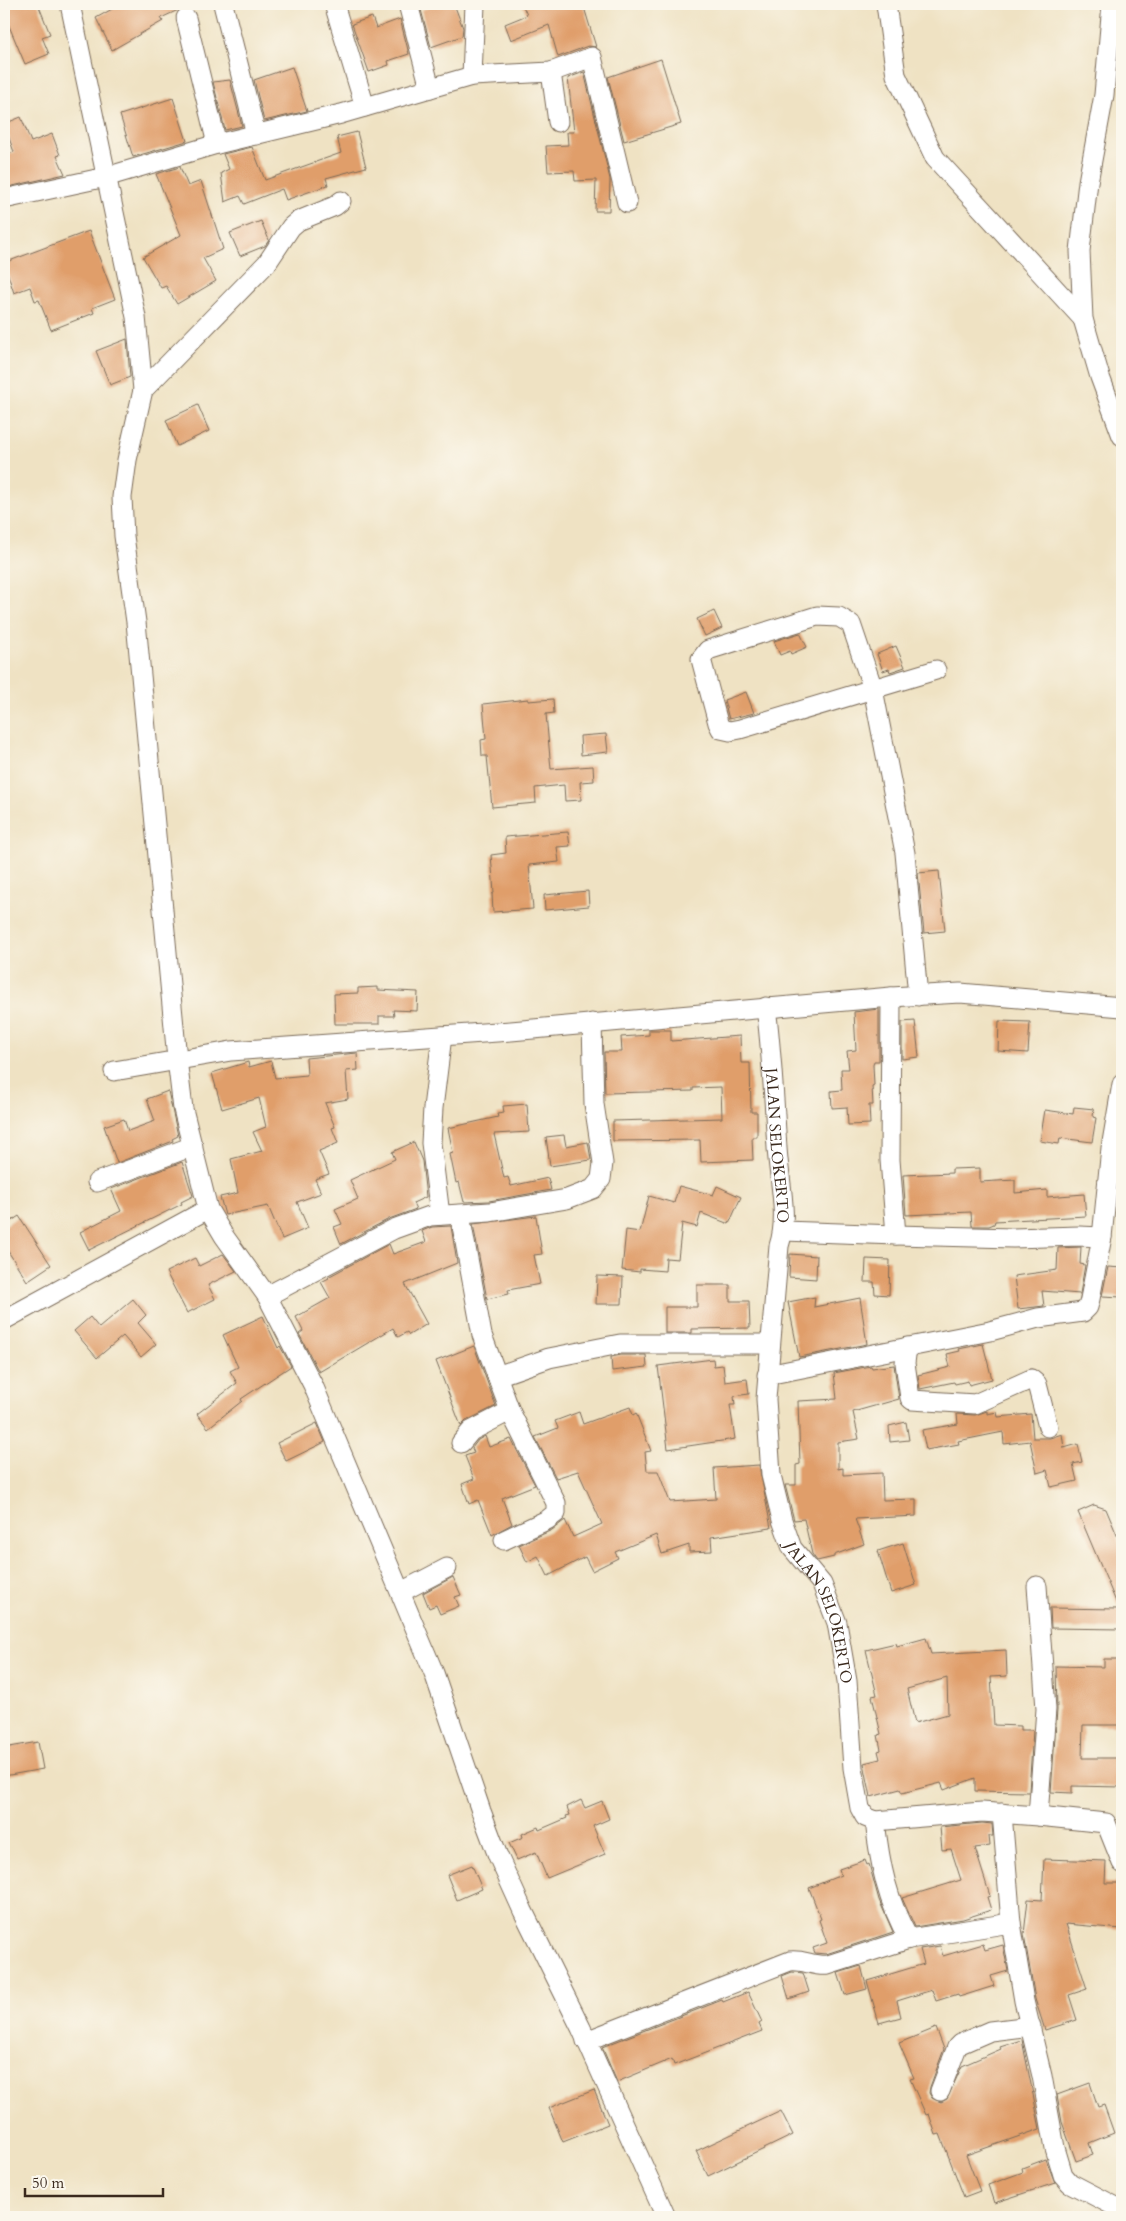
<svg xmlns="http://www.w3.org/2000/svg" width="1126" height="2221" font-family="Cardo,serif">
<rect width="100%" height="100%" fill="#fbf7ec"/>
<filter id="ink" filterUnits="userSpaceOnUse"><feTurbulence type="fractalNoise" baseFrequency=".02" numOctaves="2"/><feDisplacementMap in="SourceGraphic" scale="10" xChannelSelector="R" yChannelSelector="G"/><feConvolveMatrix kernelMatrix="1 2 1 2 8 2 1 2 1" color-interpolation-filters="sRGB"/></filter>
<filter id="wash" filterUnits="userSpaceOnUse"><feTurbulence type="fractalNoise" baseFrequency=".0096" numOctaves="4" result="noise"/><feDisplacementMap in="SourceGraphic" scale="20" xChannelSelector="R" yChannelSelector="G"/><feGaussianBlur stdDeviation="1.12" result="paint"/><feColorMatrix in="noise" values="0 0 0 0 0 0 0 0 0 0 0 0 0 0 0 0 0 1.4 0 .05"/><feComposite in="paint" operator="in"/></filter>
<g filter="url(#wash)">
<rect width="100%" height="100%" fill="#efe2c3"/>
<g id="blocks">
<path fill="#e09e6a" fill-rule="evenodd" d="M4,4H38L50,34L42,37L49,54L25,64L4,14Z
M121,4H191L161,18L163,21L112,50L96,18Z
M439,4H454L463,28L462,36L431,47L421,10Z
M522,4H583L596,47L588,46L558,57L549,25L511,40L505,24L527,15Z
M372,17L376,28L400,19L409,54L388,61L389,65L369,72L352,24Z
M661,59L681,124L624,141L608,77Z
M292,67L307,111L264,121L254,80Z
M584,72L610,179L609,211H595L596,180L575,181L574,171L548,172L546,146L568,145L567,132H574L568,78Z
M230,80L242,126L225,130L213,82Z
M173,98L187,141L133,157L120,115Z
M21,117L31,142L52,134L60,155L57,156L65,174L4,188V156L14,152L4,124Z
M357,132L366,167L326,178L328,185L286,200L282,189L244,204L240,196L225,202L221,173L229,169L223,154L252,147L265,180L341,153L337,137Z
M180,167L188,186L201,181L223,249L203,258L216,281L177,304L166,286L161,288L143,257L181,235L156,174Z
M261,221L269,240L265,246L240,256L230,233Z
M89,231L115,299L92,308L94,313L51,330L39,300L35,301L30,287L14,293L4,263Z
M127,339L130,377L110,385L96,351Z
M198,405L209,431L177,446L166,420Z
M714,611L722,628L705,636L697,619Z
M800,633L807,647L791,654L790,651L780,655L774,641Z
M896,646L905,667L890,672L889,669L883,671L877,654Z
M746,692L754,713L729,719L724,700Z
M528,699V701L553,699L554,713L546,714L551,769L593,766L594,781L580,782L581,800L565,801L564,785L535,788L536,803L492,807L487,756H482L481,740L486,739L483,704Z
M606,734L608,752L581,755L580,736Z
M568,832L570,846L557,847L559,862L529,865L533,909L493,912L492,894L494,893L491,855L506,853L505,837Z
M939,871L945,931L924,933L918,873Z
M588,891L589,906L545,910L544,895Z
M378,987V990L418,992L417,1011L393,1010L394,1016H379V1024H335L334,994L358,993V988Z
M879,1009V1061H874L873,1065L874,1085L872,1086L873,1105H869L870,1124L848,1125L847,1107L832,1108L831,1091L842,1090L841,1069H849L847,1051L856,1050L854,1012Z
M915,1021L919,1057L902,1059V1022Z
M999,1021L1030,1022L1028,1053L998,1051Z
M649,1030H671V1041L740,1036L741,1063H750L751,1112H757V1137H752L753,1160L701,1162L700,1140L613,1141V1121L722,1118L721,1087L693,1088V1091L605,1093L604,1052H622L621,1037L649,1035Z
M357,1053L358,1070L346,1071L348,1099L325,1103L335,1127L332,1128L338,1143L319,1151L329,1174L315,1179L321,1193L297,1202L308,1228L282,1239L268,1206L225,1215L220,1197L238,1193L231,1159L262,1151L253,1132L266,1127L259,1098L222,1109L212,1073L248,1062L249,1067L271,1061L275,1078L307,1075L306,1058Z
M168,1091L178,1136L172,1139L173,1141L117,1163L104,1126L124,1119L128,1131L155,1121L147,1099Z
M527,1104L529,1132L494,1134L504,1178L508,1177L511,1186L548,1178L551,1190L489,1201L464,1202L459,1182L456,1183L450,1154L453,1153L448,1128L498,1117L497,1114L504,1113L503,1106Z
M1074,1107L1094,1109L1093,1117L1096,1118L1092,1142L1060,1138L1059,1144L1040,1141L1045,1110L1073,1114Z
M564,1135L566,1146L588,1142L591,1160L550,1166L546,1137Z
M414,1142L422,1161L426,1197L413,1203L416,1209L389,1219L341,1244L334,1227L342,1224L335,1209L358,1199L350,1180L395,1159L392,1152Z
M182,1162L193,1196L181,1202L182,1204L89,1250L80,1232L121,1211L111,1189Z
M980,1168V1182L1015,1180V1193L1047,1190V1197L1084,1194L1086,1216L995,1221L994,1224L989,1226H972L971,1212L906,1215L903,1175L952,1173V1169Z
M679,1186L713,1195L717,1186L741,1197L729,1224L701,1213L697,1227L682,1223L678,1259L666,1258L665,1271L640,1269V1272L622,1270L626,1230L640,1232L649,1196L674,1203Z
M19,1216L51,1265L27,1281L4,1245V1226Z
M536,1216L542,1254L534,1255L540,1284L508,1290L509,1294L487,1299L473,1224Z
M451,1226L457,1263L405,1284L427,1324L409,1335L407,1332L398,1337L393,1328L319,1372L299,1334L303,1331L296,1317L330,1298L321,1282L329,1278L328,1277L389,1244L393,1254L426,1242L422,1231L432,1227Z
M1081,1247L1080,1264L1085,1265L1080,1294L1042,1291L1044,1306L1018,1309L1014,1276L1057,1270L1058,1248Z
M223,1254L236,1271L208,1285L215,1299L187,1313L166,1272L195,1258L199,1266Z
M790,1254L817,1256L816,1279L789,1277Z
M866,1259L890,1260L889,1295L875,1294L874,1282H865Z
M1108,1267L1122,1268V1297L1102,1296Z
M597,1276L623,1277L622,1304H596Z
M697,1285H730V1301H749L750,1328L692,1329V1333H665V1307H697Z
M815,1297L814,1307L860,1298L867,1344L799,1357L788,1302Z
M133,1299L146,1315L138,1323L156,1344L141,1357L123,1336L97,1358L74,1331L90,1317L99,1328Z
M263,1316L278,1348L280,1346L291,1366L241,1399L242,1401L208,1428L197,1414L237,1383L230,1371L238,1367L223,1335Z
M983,1344L992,1379L969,1385L968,1381L955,1384L954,1382L920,1389L918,1375L950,1367L947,1354L960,1351L959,1349Z
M474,1346L496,1406L466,1421L461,1426L436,1361Z
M621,1355H646L647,1367L612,1371L611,1357Z
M713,1359L714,1366L723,1365L725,1382L747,1379L749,1394L734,1396L735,1405H730L735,1439L668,1449L658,1366Z
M894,1365L899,1399L853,1412L859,1439L838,1442V1469L843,1468V1475L882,1473L883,1500L916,1499V1516L855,1519L864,1544L834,1555V1557L817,1561L812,1554L804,1519L794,1520L785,1485H796V1465L800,1464L798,1401L837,1399L834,1373L871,1366L872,1368Z
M630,1407L633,1415L636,1413L651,1451L645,1452L647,1471H658L670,1502L716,1499L714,1468L759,1465L771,1528L711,1537L712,1551L689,1552V1545L662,1554L656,1535L615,1552L618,1558L592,1571L585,1557L548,1576L538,1556L527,1562L519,1545L552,1530L565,1520L573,1537L602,1524L578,1471L556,1478L535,1437L558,1428L555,1421L579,1412L583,1424Z
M987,1411V1414L997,1412L998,1417L1031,1414L1033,1438H1050L1062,1434L1064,1448L1078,1444L1082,1462L1073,1464L1077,1481L1051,1487L1047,1470L1037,1473L1030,1441L1004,1444L1003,1432L958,1441L959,1444L926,1450L922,1430L958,1424L957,1414L975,1415Z
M906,1422L909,1440L890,1442L889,1426Z
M317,1423L325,1442L286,1461L277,1443Z
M485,1436L489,1447L511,1439L535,1485L502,1498L512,1524L492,1535L478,1500L469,1504L462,1484L474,1479L465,1456L474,1453L472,1448L478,1440Z
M1094,1505L1106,1509L1122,1547V1629L1051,1628L1050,1608L1119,1609L1078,1512Z
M903,1543L916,1585L891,1593L878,1551Z
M453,1577L461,1595L455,1597L459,1606L440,1614L436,1605L429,1608L423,1593Z
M926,1638L931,1654L1006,1650L1007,1676L991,1677L994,1725L1021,1726V1730H1033L1029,1792L975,1791V1778L944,1790L941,1783L902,1793L900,1789L871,1797L864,1763L880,1759L878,1751L881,1750L878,1735L881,1734L872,1696L877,1695L866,1650L896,1643L897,1646ZM947,1678L948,1714L915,1723L907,1689Z
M1104,1659H1122V1725H1083L1082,1758H1122V1787L1072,1786V1793L1051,1792L1057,1710L1056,1666L1104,1667Z
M38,1742L43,1769L4,1776V1748Z
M581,1800L585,1808L602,1801L609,1819L593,1826L605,1854L547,1878L536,1852L517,1860L509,1843L523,1837L522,1834L538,1827L539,1830L567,1818L566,1816L570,1815L567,1807Z
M982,1823L992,1824L993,1836H989L990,1846L975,1848L990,1896L987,1897L991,1910L963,1919L915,1927L902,1898L961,1880L951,1849L942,1850L940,1827Z
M1044,1859L1106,1861L1105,1883H1122V1929L1066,1924L1087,1989L1069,1995L1077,2020L1045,2030L1035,1999L1024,1934L1028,1899L1042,1900Z
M865,1860L867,1865L869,1864L879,1900L893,1932L826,1954L815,1953L813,1948L827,1943L819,1920L821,1919L809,1888L841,1875L839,1869Z
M472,1865L482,1889L457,1900L447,1875Z
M983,1944L985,1950L1003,1945L1008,1971L991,1976L994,1986L959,1997L958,1994L936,2001L932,1990L897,2001L901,2017L879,2023L867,1981L924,1964L920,1949L940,1946L943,1956Z
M861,1966L867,1989L845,1995L838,1973Z
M792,1972L803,1973L809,1992L789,1999L782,1976Z
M748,1992L762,2022L759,2024L762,2031L674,2065L672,2059L617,2082L602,2047L722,2000L723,2002Z
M936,2028L944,2049L930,2087L929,2093L932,2098L941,2102L947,2099L962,2066L1001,2049L1000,2047L1022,2040L1040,2129L966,2155L980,2191L964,2197L940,2134L936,2135L929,2114L926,2115L910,2079L914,2078L899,2043Z
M1090,2083L1098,2107L1104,2105L1114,2133L1089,2143L1093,2155L1076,2161L1062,2122L1057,2095Z
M594,2090L608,2124L563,2142L549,2108Z
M781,2111L793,2135L708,2176L696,2151Z
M1046,2159L1055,2183L994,2203L988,2185L1023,2172L1022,2168Z"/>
</g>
</g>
<g filter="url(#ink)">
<use href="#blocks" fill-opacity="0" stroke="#7a6a58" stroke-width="1"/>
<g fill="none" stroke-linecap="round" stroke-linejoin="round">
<g stroke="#7a6a58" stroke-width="21">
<g id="minor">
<path d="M223,4L256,135"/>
<path d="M334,4L365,107"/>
<path d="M408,4L430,88"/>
<path d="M886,4L896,75L935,158L1083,319"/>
<path d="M1112,4L1104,95L1088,182L1080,251L1083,319L1100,377L1122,436"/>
<path d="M186,18L217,144"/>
<path d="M551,72L558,122"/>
<path d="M472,76L475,4"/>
<path d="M4,199L106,177L217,144L341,114L472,76L551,72L592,57L627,203"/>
<path d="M143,390L267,263L291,227L298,221L335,206L341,201"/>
<path d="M918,996L905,853L873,689L851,624L839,617L817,616L708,650L701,659L718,723L721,729L730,731L740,729L936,670"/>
<path d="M891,997L890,1160L896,1235L1013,1238L1079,1236L1102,1237L1111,1148L1122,1084"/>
<path id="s1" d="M766,1007C772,1054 774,1101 777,1148C779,1180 789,1216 779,1246L766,1399L771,1475L782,1520L792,1548L822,1584L837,1623L847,1681L853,1768L860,1808L865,1817L875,1821L982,1812L1038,1816L1046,1709L1037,1586"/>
<path d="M114,1071L231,1051L511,1031L891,997L960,993L1122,1007"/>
<path d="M97,1182L193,1146"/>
<path d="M208,1209L224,1236L267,1296L313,1385L434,1673L481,1811L498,1856L523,1911L581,2028L666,2217"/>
<path d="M440,1215L431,1143L433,1108L442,1036"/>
<path d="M460,1215L482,1335L510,1411L556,1503V1513L547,1520L504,1540"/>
<path d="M784,1231L896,1235"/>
<path d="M267,1296L394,1229L430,1216L490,1212L567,1199L593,1189L601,1179L603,1163L594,1104L592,1023"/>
<path d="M4,1320L208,1209L183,1109L177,1059L136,622L124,536L122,497L127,460L143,390L136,317L70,4"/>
<path d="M907,1347L905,1363L910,1398L912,1400L975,1404L1031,1379L1037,1384L1048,1427"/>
<path d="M767,1375L990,1331L1038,1318L1083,1312L1088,1307L1090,1299L1102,1237"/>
<path d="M497,1376L549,1358L620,1344H769"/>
<path d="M461,1443L471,1431L510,1411"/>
<path d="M401,1592L447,1568"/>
<path d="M1002,1813L1011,1923L1024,2001L1042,2076L1055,2148L1063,2175L1070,2183L1122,2210"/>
<path d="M1038,1816L1106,1823L1122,1863"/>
<path d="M875,1821C880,1865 887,1901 909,1939L1011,1923"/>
<path d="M586,2041L790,1961C803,1959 814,1967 828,1965L909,1939"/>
<path d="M940,2091L957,2047L960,2044L990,2031L1031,2026"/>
</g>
</g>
<use href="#minor" stroke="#fff" stroke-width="19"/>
</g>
</g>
<g text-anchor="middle" stroke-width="4.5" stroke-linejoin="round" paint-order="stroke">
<g font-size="16" fill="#3b2a1e" stroke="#fbf7ec">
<text dy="6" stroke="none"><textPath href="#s1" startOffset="139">JALAN SELOKERTO</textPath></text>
<text dy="6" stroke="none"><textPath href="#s1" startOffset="618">JALAN SELOKERTO</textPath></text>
</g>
</g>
<rect width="1126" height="2221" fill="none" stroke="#fbf7ec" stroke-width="20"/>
<path d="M25 2188v8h138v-8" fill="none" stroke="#3b2a1e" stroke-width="2.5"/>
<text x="32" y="2188" font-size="15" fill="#3b2a1e" stroke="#fbf7ec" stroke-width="4" paint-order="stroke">50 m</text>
</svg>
